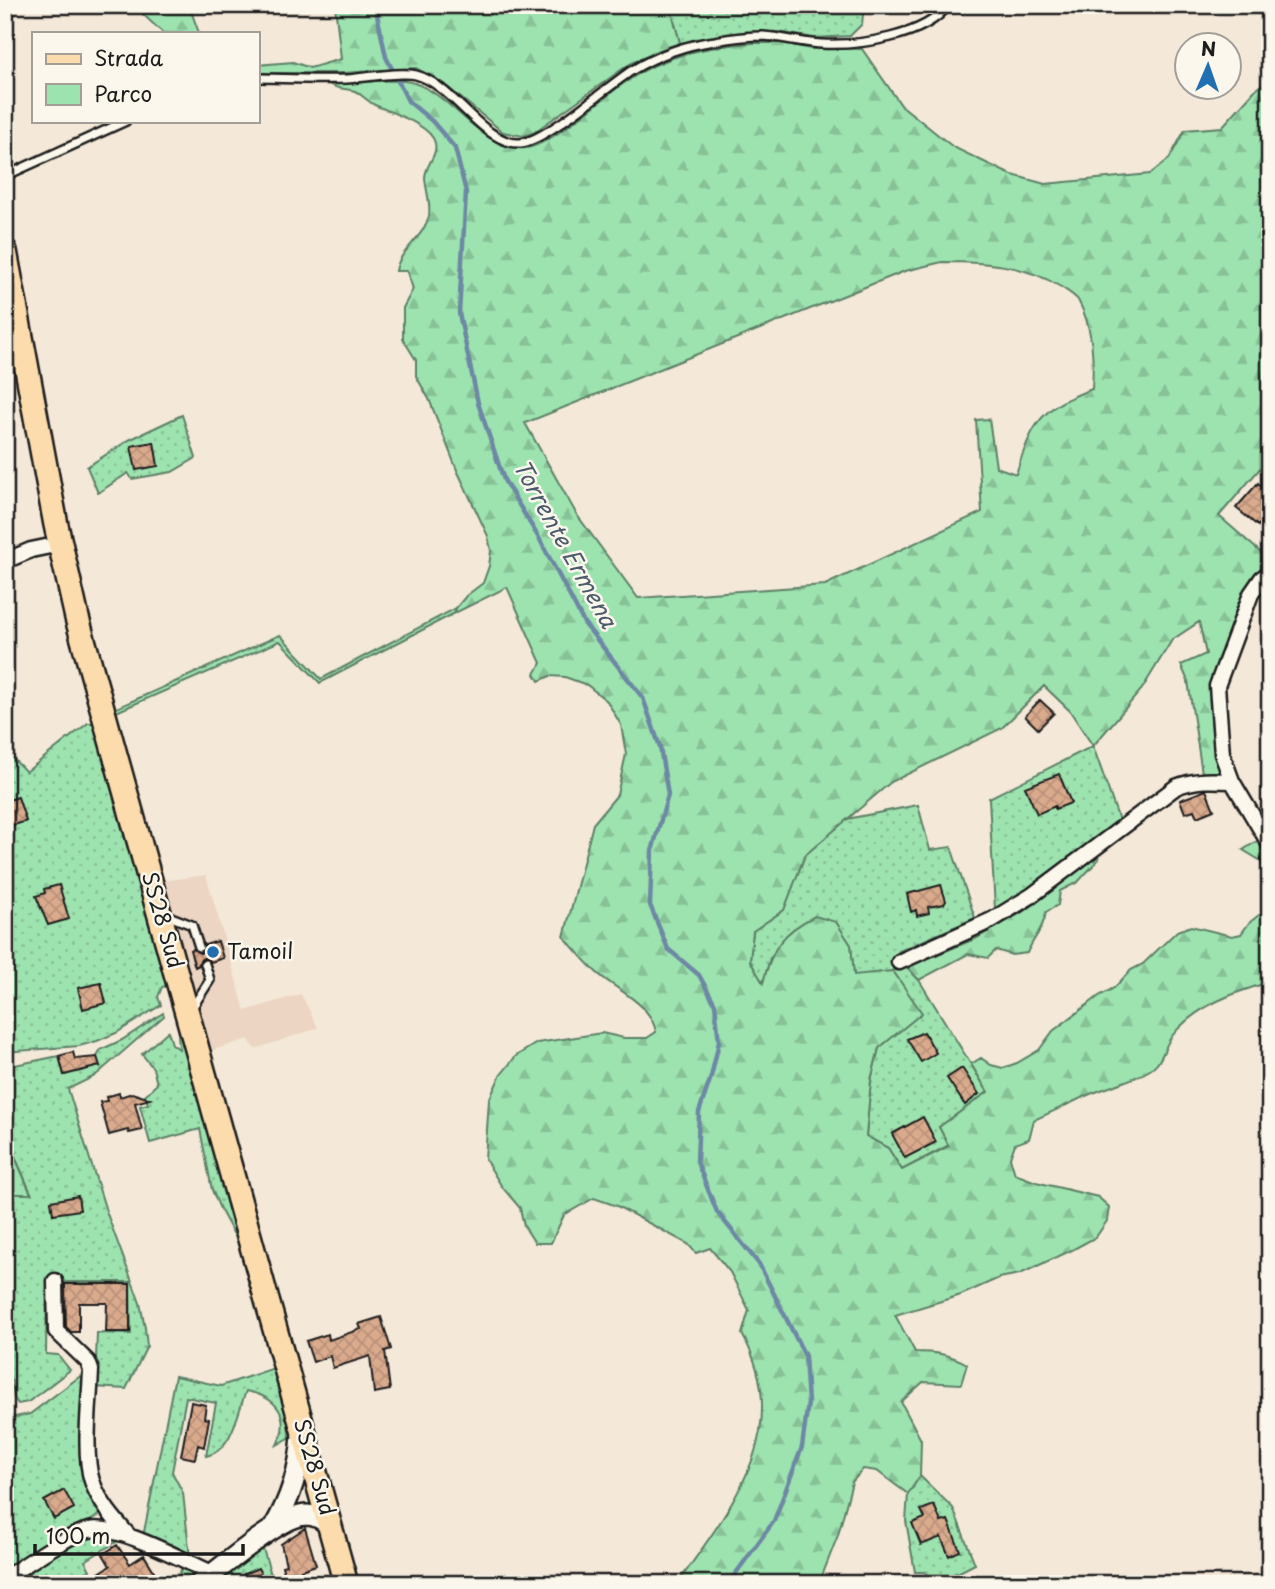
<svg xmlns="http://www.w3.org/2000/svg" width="1275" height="1589" font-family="'Playpen Sans',sans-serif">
<defs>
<pattern id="green-dots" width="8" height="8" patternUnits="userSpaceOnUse" patternTransform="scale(1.75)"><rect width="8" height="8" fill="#9de3b0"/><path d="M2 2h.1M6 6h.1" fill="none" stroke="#87c297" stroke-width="1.8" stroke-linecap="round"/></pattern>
<pattern id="forest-firs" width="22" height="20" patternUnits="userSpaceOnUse" patternTransform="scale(1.75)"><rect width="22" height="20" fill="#9de3b0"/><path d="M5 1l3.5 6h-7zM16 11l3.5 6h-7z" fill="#87c297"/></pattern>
<pattern id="building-cross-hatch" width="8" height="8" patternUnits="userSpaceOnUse" patternTransform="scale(1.75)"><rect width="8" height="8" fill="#daaa8d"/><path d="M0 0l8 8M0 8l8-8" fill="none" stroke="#ba9279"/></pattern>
</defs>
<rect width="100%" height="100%" fill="#f4e8d9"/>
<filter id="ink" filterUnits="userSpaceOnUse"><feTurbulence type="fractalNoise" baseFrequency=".0143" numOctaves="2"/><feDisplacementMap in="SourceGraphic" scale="14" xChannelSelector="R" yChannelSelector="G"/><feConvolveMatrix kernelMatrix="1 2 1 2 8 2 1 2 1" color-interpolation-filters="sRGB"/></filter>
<g filter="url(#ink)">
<path fill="#ecd5c2" d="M206,875L245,1011L301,994L318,1028L255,1049L248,1039L207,1052L161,881Z"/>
<path fill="url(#green-dots)" stroke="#5c8066" stroke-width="2" d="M670,5H864L862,24L850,36L814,38L779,32H749L680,43Z
M182,415L196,458L172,472L132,479L128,473L98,493L87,467L129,440Z
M456,608L455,613L320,683L280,641L114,713L112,710L280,635L321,679Z
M88,723H98L170,985L162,987L158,997L161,1005L116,1033L97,1041L79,1046L5,1052V750L26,772Z
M1093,746L1120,823L1013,899L995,910L989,798Z
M918,805L930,850L951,847L975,918L899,951L893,959V970L907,967L919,980L988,1092L939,1127L949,1145L902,1170L888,1148L866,1137L871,1080L879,1048L921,1013L893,971L854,976L851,945L836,922L770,958L763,984L750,961L753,931L784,909L805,855L847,819Z
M163,1013L164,1016L95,1076L68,1089L106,1211L140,1303L145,1328L147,1346L126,1389L95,1387L97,1333L131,1334L130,1282H47L46,1354L58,1355L70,1370L28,1402L18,1404L14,1398L12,1382L5,1367V1194L31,1193L5,1134V1067L59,1056L64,1075L99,1066L97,1057L100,1050L122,1040Z
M168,1031L172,1044L179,1049L178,1034L182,1031L244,1253L220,1209L212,1190L200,1129L150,1143L140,1106L148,1104L145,1095L157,1084L153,1068L142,1054Z
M277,1367L288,1414L289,1438L277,1445C292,1415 276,1397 246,1391C238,1412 232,1451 206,1456L216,1403L186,1397L172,1472L183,1493L190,1558L143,1537L175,1376L221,1386Z
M87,1371L84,1469L103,1513L5,1572V1499L15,1488L5,1484V1412L15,1417L30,1414Z
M920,1476L953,1508L975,1564L936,1584H932L925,1572H915L906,1521L908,1494Z
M96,1534L121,1539L85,1561L90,1570L66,1584H7L74,1543Z
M263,1549L274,1584H213Z
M183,1565L202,1573L186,1584H175Z"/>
<path fill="url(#forest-firs)" stroke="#5c8066" stroke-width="2" fill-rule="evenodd" d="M133,5H186L191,11L199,33H163Z
M335,5H670L680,43L651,53L628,65L533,133L523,136L503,132L445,85L416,68L343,73H257V65L293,62L310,68L341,59Z
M753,43H783L811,49H862L901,105L953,147L1009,174L1045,184L1150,174L1169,159L1185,130L1222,127L1256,89L1270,78V457L1219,516L1267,558L1242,597L1216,670L1211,690L1212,717L1217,753L1226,777L1202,773L1188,681L1181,665L1206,654L1199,622L1172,640L1142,689L1093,746L1070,711L1044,686L1002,728L891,782L805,855L784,910L753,931L750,961L763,983C772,948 782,932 815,916L836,922L851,945L854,975L893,971L922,1013L879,1048L871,1080L866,1136L888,1148L902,1170L949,1146L939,1127L988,1092L971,1064L981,1058L991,1065L1003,1068L1017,1063L1039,1050L1053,1031L1099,996L1114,988L1131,970L1143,964L1177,931L1191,926L1232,936L1241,934L1249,923L1259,915L1270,916V982C1235,992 1195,1006 1172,1036C1166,1044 1163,1056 1157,1064C1148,1076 1104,1088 1088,1095C1070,1103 1053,1112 1034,1120L1029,1139L1015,1144L1010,1158L1015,1174L1036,1182L1098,1197L1109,1207L1107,1221L1096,1237L1072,1250L1020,1274L999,1278L961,1295L895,1315L915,1352C934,1352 950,1354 967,1364L961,1384L923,1382L901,1402L921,1440L920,1476L908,1494L877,1471L863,1469L852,1482L838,1535L820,1581L815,1584H677C731,1508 796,1429 742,1334L749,1310L730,1272L710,1248L696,1253L688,1244L617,1206L594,1198L564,1215L551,1243H535L524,1226L520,1208L502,1187L485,1159L489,1100L500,1076L516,1056L537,1043L602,1033L624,1038H647L656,1032C650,1001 614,990 594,970C583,960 574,948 564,937L593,824L617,795L626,754L621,725L607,701L587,685L565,677L550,676L539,681L535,674L541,663L507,587L455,613L456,608L466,596L483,583L489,566L491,551L488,536L457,470L429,399L416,376V360L403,339V308L413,289L407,271H396C399,250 424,238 429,216C431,203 426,191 425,178C425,165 438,156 435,143C431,124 388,112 373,104C366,100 361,94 355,91C346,88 337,90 329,84C351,84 395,77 414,83C453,95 484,153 526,148C552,145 603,97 627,81C665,55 708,46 753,43ZM942,262C985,262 1024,264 1061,287C1067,291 1074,295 1078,300C1093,327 1094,359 1092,389C1040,408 1033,422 1016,474L996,467L989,419L976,420L982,512L825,585L638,598L577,515L525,423L905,271Z
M1259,840L1270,861V888L1261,861L1243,850Z
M1097,855L1099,859L1078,882L1060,891L1058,905L1046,912C1044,928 1033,939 1027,953L1012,955L996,950L988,958L968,954L919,980L907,967L977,938L1028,909Z
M5,1134L31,1194H5Z"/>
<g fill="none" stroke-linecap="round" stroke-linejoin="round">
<path stroke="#6d88a4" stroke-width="4.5" d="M375,5L386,57L408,101L432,121L455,148L466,192L459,313L478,403L504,480L539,538L584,623L643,698L660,747L668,795L652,851L650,905L668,949L699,975L715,1004L719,1042L711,1077L699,1112L697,1162L717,1212L759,1264L805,1356L808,1403L802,1447L774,1521L728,1584"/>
</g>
<path fill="url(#building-cross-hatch)" stroke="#1c1c1c" stroke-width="2" d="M154,442L158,466L136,470L131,446Z
M1270,476V512L1258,526L1236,508L1258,483L1262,487Z
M1040,700L1054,713L1038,729L1025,716Z
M1059,774L1071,803L1055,809V806L1037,814L1025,787Z
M1206,790L1214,810L1197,817L1194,810L1185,813L1180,800Z
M18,797L26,821L5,828V801Z
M59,885L69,919L48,925L36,896L45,893L44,889Z
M941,885L946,901L944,904L928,907L929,913L917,916L916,910L911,912L907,894Z
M218,941L223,958L211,962L204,958L200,960L199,965L195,967L190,950L193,949L200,953L204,951L205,945Z
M101,983L106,1003L83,1009L78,988Z
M924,1032L936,1053L921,1062L907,1039Z
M73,1052L75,1059L97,1057L100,1066L64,1075L59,1056Z
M962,1068L979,1094L965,1105L947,1078Z
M119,1093L120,1097L132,1093L150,1099L135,1103L142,1130L129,1133L128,1130L109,1135L100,1102L107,1101L106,1097Z
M923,1117L936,1142L905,1158L892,1134Z
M78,1196L80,1210L53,1214L51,1201Z
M65,1284H130V1332H106L107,1303H79V1332H71L66,1327Z
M381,1317L391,1349L385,1351L390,1390L374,1393L370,1356L333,1368L330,1356L313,1362L306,1341L328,1334L329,1340L361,1329L359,1324Z
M191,1402L206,1405L204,1418L209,1419L204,1447L198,1445L195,1459L181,1456Z
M64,1490L74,1508L54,1519L44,1501Z
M934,1505L941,1522L948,1520L960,1551L949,1556L941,1537L921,1545L912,1523L925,1518L921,1510Z
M305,1528L316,1565L301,1570L304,1580L299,1581L300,1584H249L244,1574L258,1568L265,1582L284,1573L282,1566L286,1565L281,1544Z
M117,1545L130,1564L144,1555L162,1584H132L127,1575L113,1584H82L110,1566L103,1554Z"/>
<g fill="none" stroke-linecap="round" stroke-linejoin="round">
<g stroke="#1c1c1c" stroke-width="12">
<path id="lane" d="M257,78C287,78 318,80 347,79C365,78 400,71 416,75C453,84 484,146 521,143C545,141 607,87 631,71C657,55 685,45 715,41C731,38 747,36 763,36C782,37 801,43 821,44C857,46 926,37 948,5
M5,176L126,121
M166,915L192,925L199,947
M192,1008L210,980L205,964"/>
</g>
<g stroke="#1c1c1c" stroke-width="19">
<path id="street" d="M5,561L31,550L60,544
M1270,573L1262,578L1251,594L1217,686L1222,754L1232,781L1270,845
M899,962L992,920L1031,896L1176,787C1195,779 1213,780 1232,781
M55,1281L56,1331L88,1362L91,1370C90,1400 83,1454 92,1481C99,1502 114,1519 129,1536
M5,1578C26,1565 67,1535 89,1530C116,1523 186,1562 214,1574"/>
</g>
<g stroke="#1c1c1c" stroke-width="24">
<path id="secondary" d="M273,1529C290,1500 300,1469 302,1435
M199,1584C223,1567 280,1516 306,1515C317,1515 324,1520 331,1527"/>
</g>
<g stroke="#1c1c1c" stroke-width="28">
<path id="primary" d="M5,251L56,525L77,618L346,1584"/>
</g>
<use href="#lane" stroke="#fbf7ec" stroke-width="7"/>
<use href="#street" stroke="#fbf7ec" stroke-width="14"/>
<use href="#secondary" stroke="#fbf7ec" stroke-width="19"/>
<use href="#primary" stroke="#fcdcac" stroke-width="23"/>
</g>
</g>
<circle fill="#1f6fb2" stroke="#fbf7ec" stroke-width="2.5" cx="213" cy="952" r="7"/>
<g text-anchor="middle" stroke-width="5" stroke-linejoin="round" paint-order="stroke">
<g font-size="21" fill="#1c1c1c" stroke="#fbf7ec">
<text transform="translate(162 920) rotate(74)" y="7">SS28 Sud</text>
<text transform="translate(314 1467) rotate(74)" y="7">SS28 Sud</text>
</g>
<g font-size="21" fill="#1c1c1c" stroke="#fbf7ec" text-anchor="start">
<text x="227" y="959">Tamoil</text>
</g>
<g font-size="23" font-style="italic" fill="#4b5b6b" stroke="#fbf7ec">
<text transform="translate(565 544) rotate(61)" y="8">Torrente Ermena</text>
</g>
</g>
<rect width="1275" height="1589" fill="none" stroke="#fbf7ec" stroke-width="28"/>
<rect x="14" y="14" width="1247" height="1561" fill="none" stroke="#1c1c1c" stroke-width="2.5" filter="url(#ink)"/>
<rect x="32" y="32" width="228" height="91" fill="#fbf7ec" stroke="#a29f99" stroke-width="2"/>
<rect x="46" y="54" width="35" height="10" fill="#fcdcac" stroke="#a29f99" stroke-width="2"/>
<text x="94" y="66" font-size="21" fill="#1c1c1c">Strada</text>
<rect x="46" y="84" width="35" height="21" fill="#9de3b0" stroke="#a29f99" stroke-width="2"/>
<text x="94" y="102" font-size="21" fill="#1c1c1c">Parco</text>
<g transform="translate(1208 66) rotate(2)"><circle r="33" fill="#fbf7ec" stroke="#a29f99" stroke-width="2"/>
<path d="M0-5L12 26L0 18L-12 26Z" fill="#1f6fb2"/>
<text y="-10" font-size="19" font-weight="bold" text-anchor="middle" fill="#1c1c1c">N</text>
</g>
<path d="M35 1544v10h208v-10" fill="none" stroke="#1c1c1c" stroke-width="3.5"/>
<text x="46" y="1544" font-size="21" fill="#1c1c1c" stroke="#fbf7ec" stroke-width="5" paint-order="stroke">100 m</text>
</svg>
